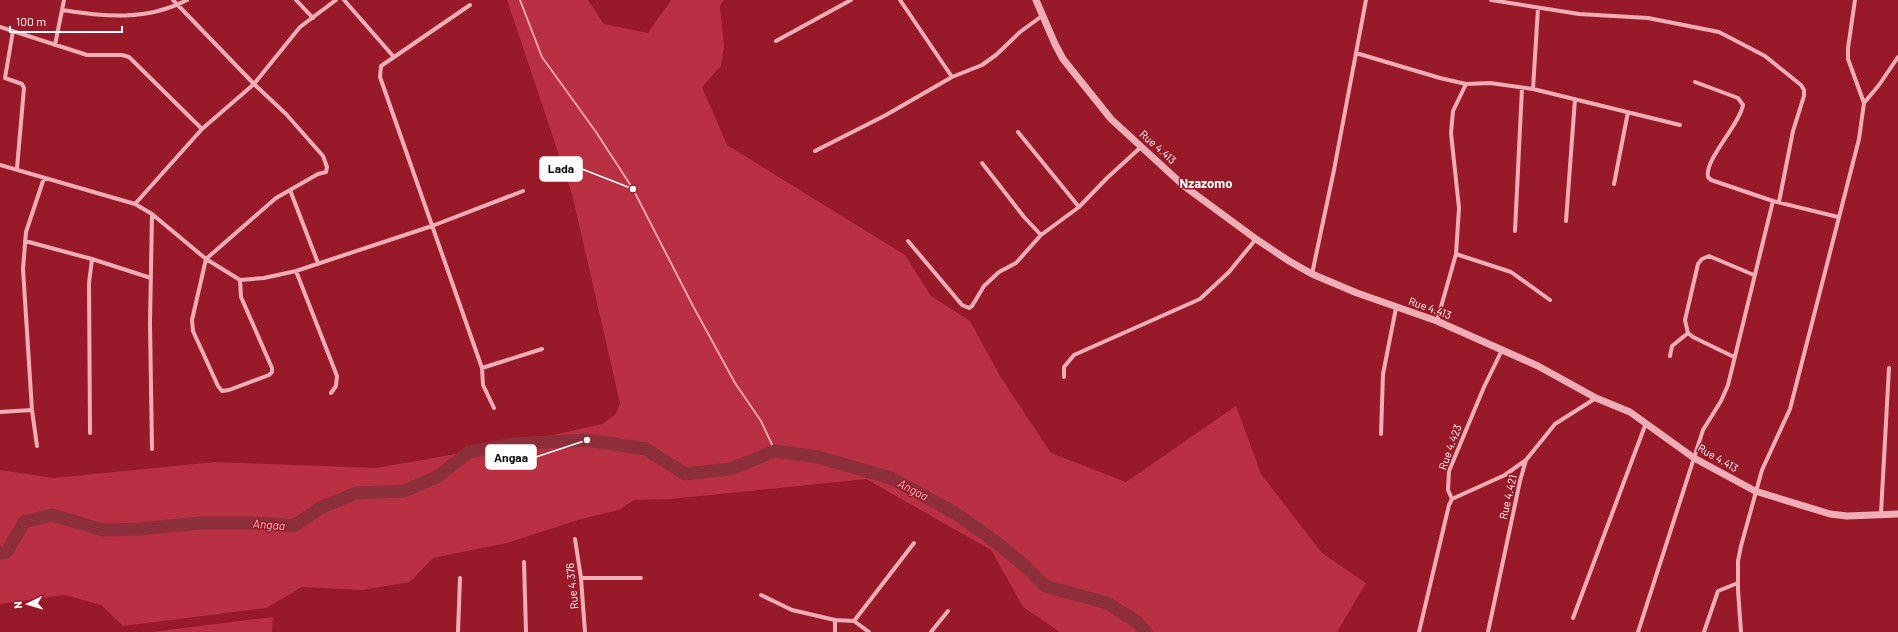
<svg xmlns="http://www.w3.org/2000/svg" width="1898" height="632" font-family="Barlow,sans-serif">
<rect width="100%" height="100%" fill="#981928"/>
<path fill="#b83042" d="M507,0H588L604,24L648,33L671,0H724L720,6L724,46L721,66L702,87L727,145L905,255L931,296L970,321L1000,376L1051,453L1126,482L1236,406L1261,474L1322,553L1366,583L1337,632H1060L1023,607L991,550L866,479L671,499L634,500L619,510L581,519L507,543L433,558L410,582L362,590L302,587L266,608L123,626L101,605L65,595L0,604V470L54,478L215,462L376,468L513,444L602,424L616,414L620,403L572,194Z
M273,617L272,632H152Z"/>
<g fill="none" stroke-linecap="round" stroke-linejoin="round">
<path stroke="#f3a0ac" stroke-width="2" d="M520,0L542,57L596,132L633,189L693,306L735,383L761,421L775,451"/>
<path stroke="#8d2f3a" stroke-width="13" d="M0,553L7,552L24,522L52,515L103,530L139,529L200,523H261L294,526L320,508L356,493L404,491L437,477L469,452L513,444L587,440L646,449L685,474L730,469L775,451L818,457L891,478L955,513L996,542L1025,566L1045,586L1107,603L1137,622L1146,632"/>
<path stroke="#f1adb6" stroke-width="4" d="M173,0L254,84L286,114L323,156L327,167L326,172L318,174L276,198L206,259L192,320L193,331L218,386L222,391L229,390L269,375L272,372V368L241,297L240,280
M296,0L313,18
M344,0L393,56
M900,0L952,77
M1491,0L1579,14L1648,18L1719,32L1765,56L1801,85L1804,90V96L1793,131L1779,202
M470,5L381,66L380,77L482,368L483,385L494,408
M62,10C105,17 147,21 187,0
M0,27L87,55H122L129,57L202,129
M13,31L5,78L22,84L24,88L17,168
M776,41L851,0
M55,45L64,0
M1356,53L1440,78L1466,84L1490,83L1533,89L1680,125
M1695,82L1738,98L1743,105C1740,124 1704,160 1708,177L1711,180L1773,201L1838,217
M1533,89L1538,8
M1864,103L1879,85L1898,57
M1018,132L1079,207
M815,151L886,115L952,77L982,65L996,55L1020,32L1042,16
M982,163L1024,217L1041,235
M0,165L135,204L152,214L206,259L240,280L264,278L296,271L432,226L523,191
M1614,184L1628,112
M290,190L318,263
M135,204L202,129L254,84L300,27L336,0
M1566,221L1575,99
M1515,231L1522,88
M25,241L92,259L151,278
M908,241L962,305L969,308L972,306L984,286L999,272L1016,263L1041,235L1079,207L1107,178L1141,147
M1456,254L1511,272L1550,300
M296,271L337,376L336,386L331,393
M1312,274L1334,170L1366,0
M1437,321L1456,254L1459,208L1451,133L1453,111L1466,84
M1670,356L1672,346L1688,333
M1734,357L1693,337L1688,333L1685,320L1698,264L1702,259L1709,256L1754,275
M482,368L542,349
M1064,377V367L1074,355L1200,299L1229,272L1256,239
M0,412L32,410
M90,433L89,283L92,259
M1381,434L1383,374L1396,308
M37,446L32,410L23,269L26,232L44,178
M152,449L150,323L152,214
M1452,499L1505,475L1526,460
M1881,513L1889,368
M575,539L581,578L585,632
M524,562L526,632
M581,578H641
M761,595L792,610L835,620V632
M1573,618L1646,423
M835,620L854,621L869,632
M854,621L914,543
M458,632L460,578
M931,632L948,611
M1419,632L1449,505L1452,499L1448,490L1449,471L1484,387L1502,350
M1488,632L1520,481L1526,460L1555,424L1596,398
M1638,632L1703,430L1721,401L1728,385L1773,201
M1704,632L1718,591L1738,583
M1741,632L1738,590V561L1741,546L1762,470L1790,409L1859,139L1864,103L1848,59V48L1855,0"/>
<path stroke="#f1adb6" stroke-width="7" d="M1036,0L1055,44L1063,59L1111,119L1184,186L1256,239L1289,261L1312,274L1357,293L1437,321L1538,366L1596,398L1630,412L1694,458L1755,491L1830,514L1847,516L1898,514"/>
</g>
<g text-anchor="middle" stroke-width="3" stroke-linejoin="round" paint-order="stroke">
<g font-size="11" fill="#fff" stroke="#981928">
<text transform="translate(1158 147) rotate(42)" y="4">Rue 4.413</text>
<text transform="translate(1430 308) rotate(20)" y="4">Rue 4.413</text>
<text transform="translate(1450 447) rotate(-70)" y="4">Rue 4.423</text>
<text transform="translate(1718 458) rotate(30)" y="4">Rue 4.413</text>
<text transform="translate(1508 497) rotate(-77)" y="4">Rue 4.421</text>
<text transform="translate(572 586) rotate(-96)" y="4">Rue 4.376</text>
</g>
<g font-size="12" font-style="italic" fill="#f7bac2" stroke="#981928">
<text transform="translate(913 490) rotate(28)" y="4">Angaa</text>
<text transform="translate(269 525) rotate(4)" y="4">Angaa</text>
</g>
<g font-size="13" font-weight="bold" fill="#fff" stroke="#981928">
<text x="1206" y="188">Nzazomo</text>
</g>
</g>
<path fill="none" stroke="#fff" stroke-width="1.5" d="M633 189L582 169M587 440L536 457"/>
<g fill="#fff" stroke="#981928" stroke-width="1.5">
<circle cx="633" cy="189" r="4"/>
<circle cx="587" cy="440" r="4"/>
</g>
<g fill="#fff" stroke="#fff" stroke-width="1.5">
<rect x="540" y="157" width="42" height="24" rx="4"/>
<rect x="486" y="445" width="50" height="24" rx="4"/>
</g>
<g font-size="12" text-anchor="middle" font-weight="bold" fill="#111">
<text x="561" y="173">Lada</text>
<text x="511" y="462">Angaa</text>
</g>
<g transform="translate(28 604) rotate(265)" stroke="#981928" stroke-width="3" paint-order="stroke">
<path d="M0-3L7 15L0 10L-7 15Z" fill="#ffffff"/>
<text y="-6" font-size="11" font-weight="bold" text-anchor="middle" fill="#ffffff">N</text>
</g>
<path d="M10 26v6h112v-6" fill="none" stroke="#ffffff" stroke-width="2"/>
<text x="16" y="26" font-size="12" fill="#ffffff" stroke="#981928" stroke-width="3" paint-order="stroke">100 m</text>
</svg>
